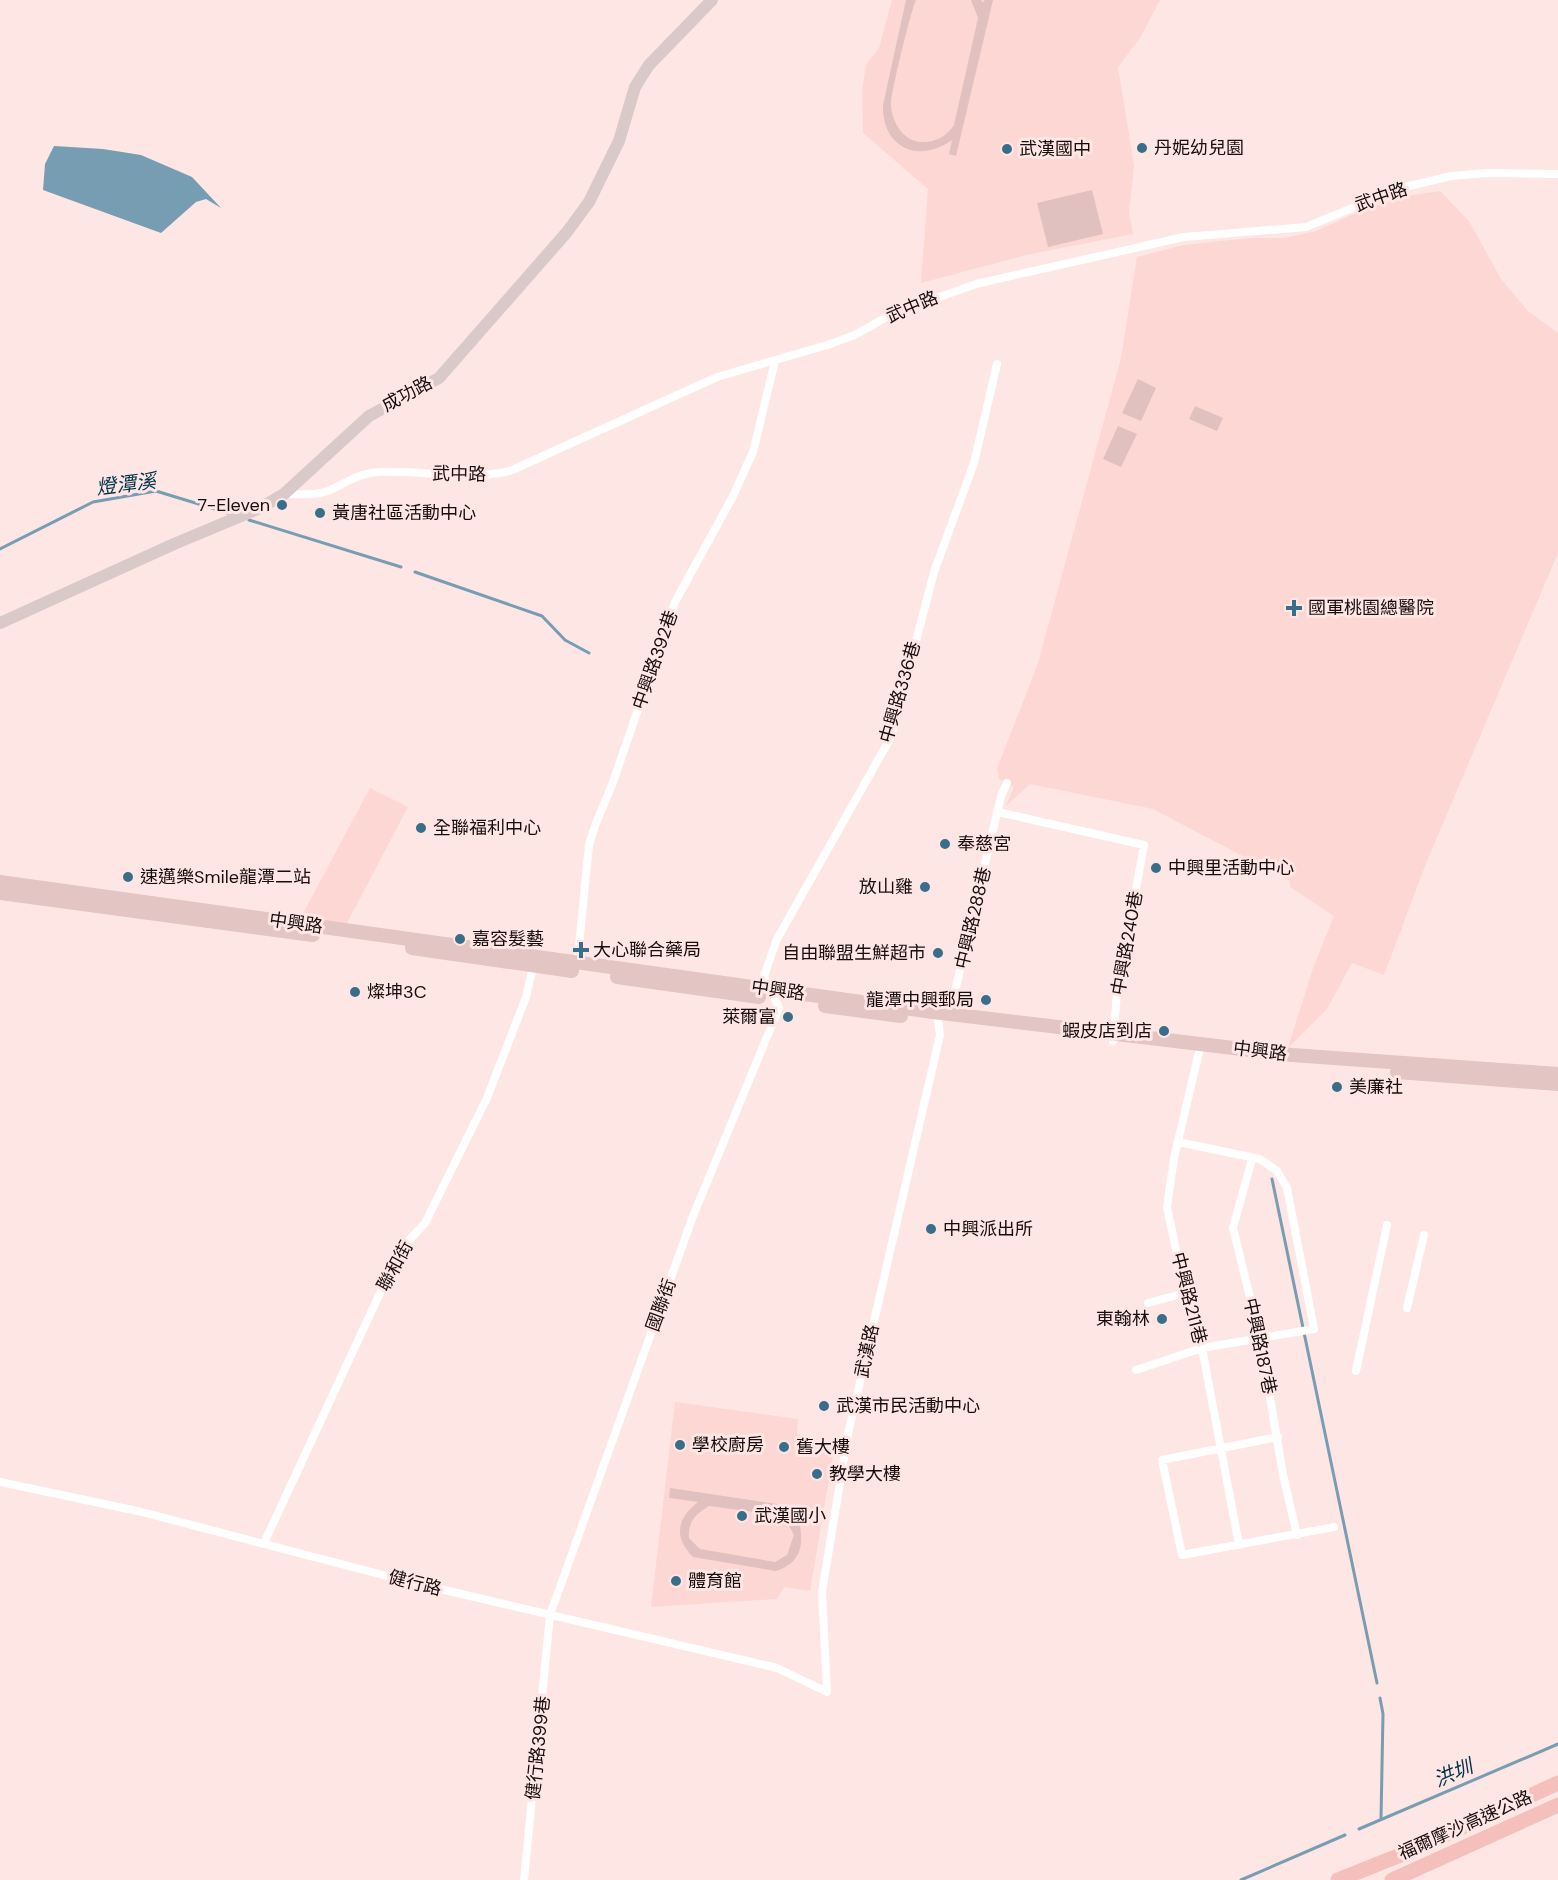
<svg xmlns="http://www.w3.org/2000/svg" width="1558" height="1880" font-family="'DM Sans','Noto Sans TC',sans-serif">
<rect width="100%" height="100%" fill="#fee6e4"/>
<path fill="#fdd7d4" d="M892,0H1160L1140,38L1118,67L1134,166L1129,212L1133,234L1026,255L921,283L928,189L863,133L862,90L866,65L879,48Z
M1440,191L1469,221L1501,279L1528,311L1558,333V553L1427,861L1384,975L1352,963L1327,1009L1288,1048L1313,968L1334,916L1290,887V881L1153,809L1030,784L1005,807L1014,787L999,779L997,769L1038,663L1121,358L1137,257L1184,245L1249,238H1284L1316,231L1360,211L1407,196Z
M370,788L408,807L346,925L300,919Z
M675,1402L798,1419L797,1434L835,1444L810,1591L784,1587L777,1599L651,1607Z"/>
<path fill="#e1c1bf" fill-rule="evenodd" d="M906,0H916C911,10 891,92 891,104C891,121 904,143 923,142C936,142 947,136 954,125L978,18L971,0H981L983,3L984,0H993L956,156L949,154L952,140C918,164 882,148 883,105Z
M1092,190L1103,234L1048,247L1037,203Z
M1138,379L1156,388L1141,421L1122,413Z
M1195,406L1223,418L1217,431L1189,419Z
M1118,426L1137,434L1121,467L1103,459Z
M670,1488L817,1510L815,1517L798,1516C804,1541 804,1562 776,1571L693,1557C673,1537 677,1518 698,1502L669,1498ZM709,1506L778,1515L787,1522L794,1535L787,1555L775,1562L700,1549L689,1538C688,1521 696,1514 709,1506Z"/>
<path fill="#779db2" d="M54,146L103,149L141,155L192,177L221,208L206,199L196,202L161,233L43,190L45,164Z"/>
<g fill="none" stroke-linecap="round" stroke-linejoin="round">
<path stroke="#779db2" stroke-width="3" d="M249,520L401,567
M0,549L93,502L156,491L228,513
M415,572L542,616L565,640L589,653
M1272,1179L1377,1683
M1380,1698L1383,1714L1381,1819
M1359,1829L1558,1744
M1241,1880L1345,1835"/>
<path stroke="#fff" stroke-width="8" d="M284,494C299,494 316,496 330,490C348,482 361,472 381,472C425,470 467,482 510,471L717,377L827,345L855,335L892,314L976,284L1184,237L1306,227L1401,188L1451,176L1487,173L1558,174
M998,812L1144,845L1117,993L1113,1041
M577,965L589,845L596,823L612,785L675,602L732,498L753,452L775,361
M1199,1052L1174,1158L1167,1207L1185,1293L1202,1348L1239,1545
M1252,1159L1233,1228L1260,1338L1283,1475L1297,1535
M1148,1303L1185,1293
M1407,1308L1424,1235
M1136,1370L1202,1348L1314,1329L1287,1188L1277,1171L1260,1159L1178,1142
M1356,1371L1387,1225
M1278,1437L1162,1460L1182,1555L1334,1527
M0,1482L142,1512L406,1581L777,1668L827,1692L822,1592L848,1434L940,1035L938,1020L952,1004L1001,796L1007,783
M264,1543L400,1250L425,1223L487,1098L526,997L534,963
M524,1880L550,1615L693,1216L779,1008L764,976L777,939L891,737L934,572L974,463L997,364"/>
<path stroke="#d9cac9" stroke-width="12" d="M0,623L174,544L260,508L284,494L369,416L439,378L567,232L589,202L619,141L635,87L649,65L712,0"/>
<path stroke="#e3c5c3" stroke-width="14" d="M0,882L933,1012L1292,1055L1558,1074
M0,893L313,935
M412,948L572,971
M617,977L759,997
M825,1006L901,1016
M1397,1072L1558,1084"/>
<path stroke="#f5c0bc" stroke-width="15" d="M1338,1880L1408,1852L1558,1783
M1392,1880L1558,1805"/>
</g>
<g fill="#386e8a" stroke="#fee6e4" stroke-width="2">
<circle cx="1142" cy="148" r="6"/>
<circle cx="1007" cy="149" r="6"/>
<circle cx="282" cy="505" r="6"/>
<circle cx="320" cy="513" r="6"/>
<path d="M1291 599h6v6h6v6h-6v6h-6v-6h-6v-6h6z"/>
<circle cx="421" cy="828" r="6"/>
<circle cx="945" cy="844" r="6"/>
<circle cx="1156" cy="868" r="6"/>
<circle cx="128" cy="877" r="6"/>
<circle cx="925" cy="887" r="6"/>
<circle cx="460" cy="939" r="6"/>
<path d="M578 941h6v6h6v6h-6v6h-6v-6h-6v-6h6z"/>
<circle cx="938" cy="953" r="6"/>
<circle cx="355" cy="992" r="6"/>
<circle cx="986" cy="1000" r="6"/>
<circle cx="788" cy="1017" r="6"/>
<circle cx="1164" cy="1031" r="6"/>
<circle cx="1337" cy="1087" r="6"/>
<circle cx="931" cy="1229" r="6"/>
<circle cx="1162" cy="1319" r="6"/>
<circle cx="824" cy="1406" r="6"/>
<circle cx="680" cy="1445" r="6"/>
<circle cx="784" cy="1447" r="6"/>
<circle cx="817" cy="1474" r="6"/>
<circle cx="742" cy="1516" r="6"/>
<circle cx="676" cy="1581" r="6"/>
</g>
<g text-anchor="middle" stroke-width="6" stroke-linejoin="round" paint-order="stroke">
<g font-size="18" fill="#160d0c" stroke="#fee6e4" text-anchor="start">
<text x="1154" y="154">丹妮幼兒園</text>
<text x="1019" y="155">武漢國中</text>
<text x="270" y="511" text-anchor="end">7-Eleven</text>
<text x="332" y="519">黃唐社區活動中心</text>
<text x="1308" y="614">國軍桃園總醫院</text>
<text x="433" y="834">全聯福利中心</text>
<text x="957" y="850">奉慈宮</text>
<text x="1168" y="874">中興里活動中心</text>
<text x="140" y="883">速邁樂Smile龍潭二站</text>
<text x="913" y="893" text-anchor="end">放山雞</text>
<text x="472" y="945">嘉容髮藝</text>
<text x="593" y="956">大心聯合藥局</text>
<text x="926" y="959" text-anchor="end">自由聯盟生鮮超市</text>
<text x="367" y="998">燦坤3C</text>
<text x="974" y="1006" text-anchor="end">龍潭中興郵局</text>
<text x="776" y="1023" text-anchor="end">萊爾富</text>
<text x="1152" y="1037" text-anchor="end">蝦皮店到店</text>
<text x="1349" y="1093">美廉社</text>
<text x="943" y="1235">中興派出所</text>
<text x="1150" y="1325" text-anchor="end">東翰林</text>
<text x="836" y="1412">武漢市民活動中心</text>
<text x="692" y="1451">學校廚房</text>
<text x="796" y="1453">舊大樓</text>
<text x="829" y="1480">教學大樓</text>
<text x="754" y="1522">武漢國小</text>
<text x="688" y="1587">體育館</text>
</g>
<g font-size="18" fill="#160d0c" stroke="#fee6e4">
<text transform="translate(1381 197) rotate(-19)" y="6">武中路</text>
<text transform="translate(912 307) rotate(-23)" y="6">武中路</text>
<text transform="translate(407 394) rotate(-28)" y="6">成功路</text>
<text transform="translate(459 474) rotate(1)" y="6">武中路</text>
<text transform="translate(655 660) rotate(-71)" y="6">中興路392巷</text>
<text transform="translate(900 692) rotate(-74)" y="6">中興路336巷</text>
<text transform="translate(973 918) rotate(-77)" y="6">中興路288巷</text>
<text transform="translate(296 923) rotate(8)" y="6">中興路</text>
<text transform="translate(1127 943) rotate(-80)" y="6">中興路240巷</text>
<text transform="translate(778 990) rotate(8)" y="6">中興路</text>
<text transform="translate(1260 1051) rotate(7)" y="6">中興路</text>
<text transform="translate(395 1266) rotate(-61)" y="6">聯和街</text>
<text transform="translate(1189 1298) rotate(76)" y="6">中興路211巷</text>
<text transform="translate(661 1305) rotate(-70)" y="6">國聯街</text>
<text transform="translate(1260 1346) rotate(78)" y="6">中興路187巷</text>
<text transform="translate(867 1351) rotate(-78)" y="6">武漢路</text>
<text transform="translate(415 1583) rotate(14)" y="6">健行路</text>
<text transform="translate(538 1748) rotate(-84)" y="6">健行路399巷</text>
<text transform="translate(1465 1825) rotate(-24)" y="6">福爾摩沙高速公路</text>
</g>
<g font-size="20" font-style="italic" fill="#00344b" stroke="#fee6e4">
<text transform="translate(126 484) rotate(-7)" y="7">燈潭溪</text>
<text transform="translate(1453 1773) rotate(-23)" y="7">洪圳</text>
</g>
</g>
</svg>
